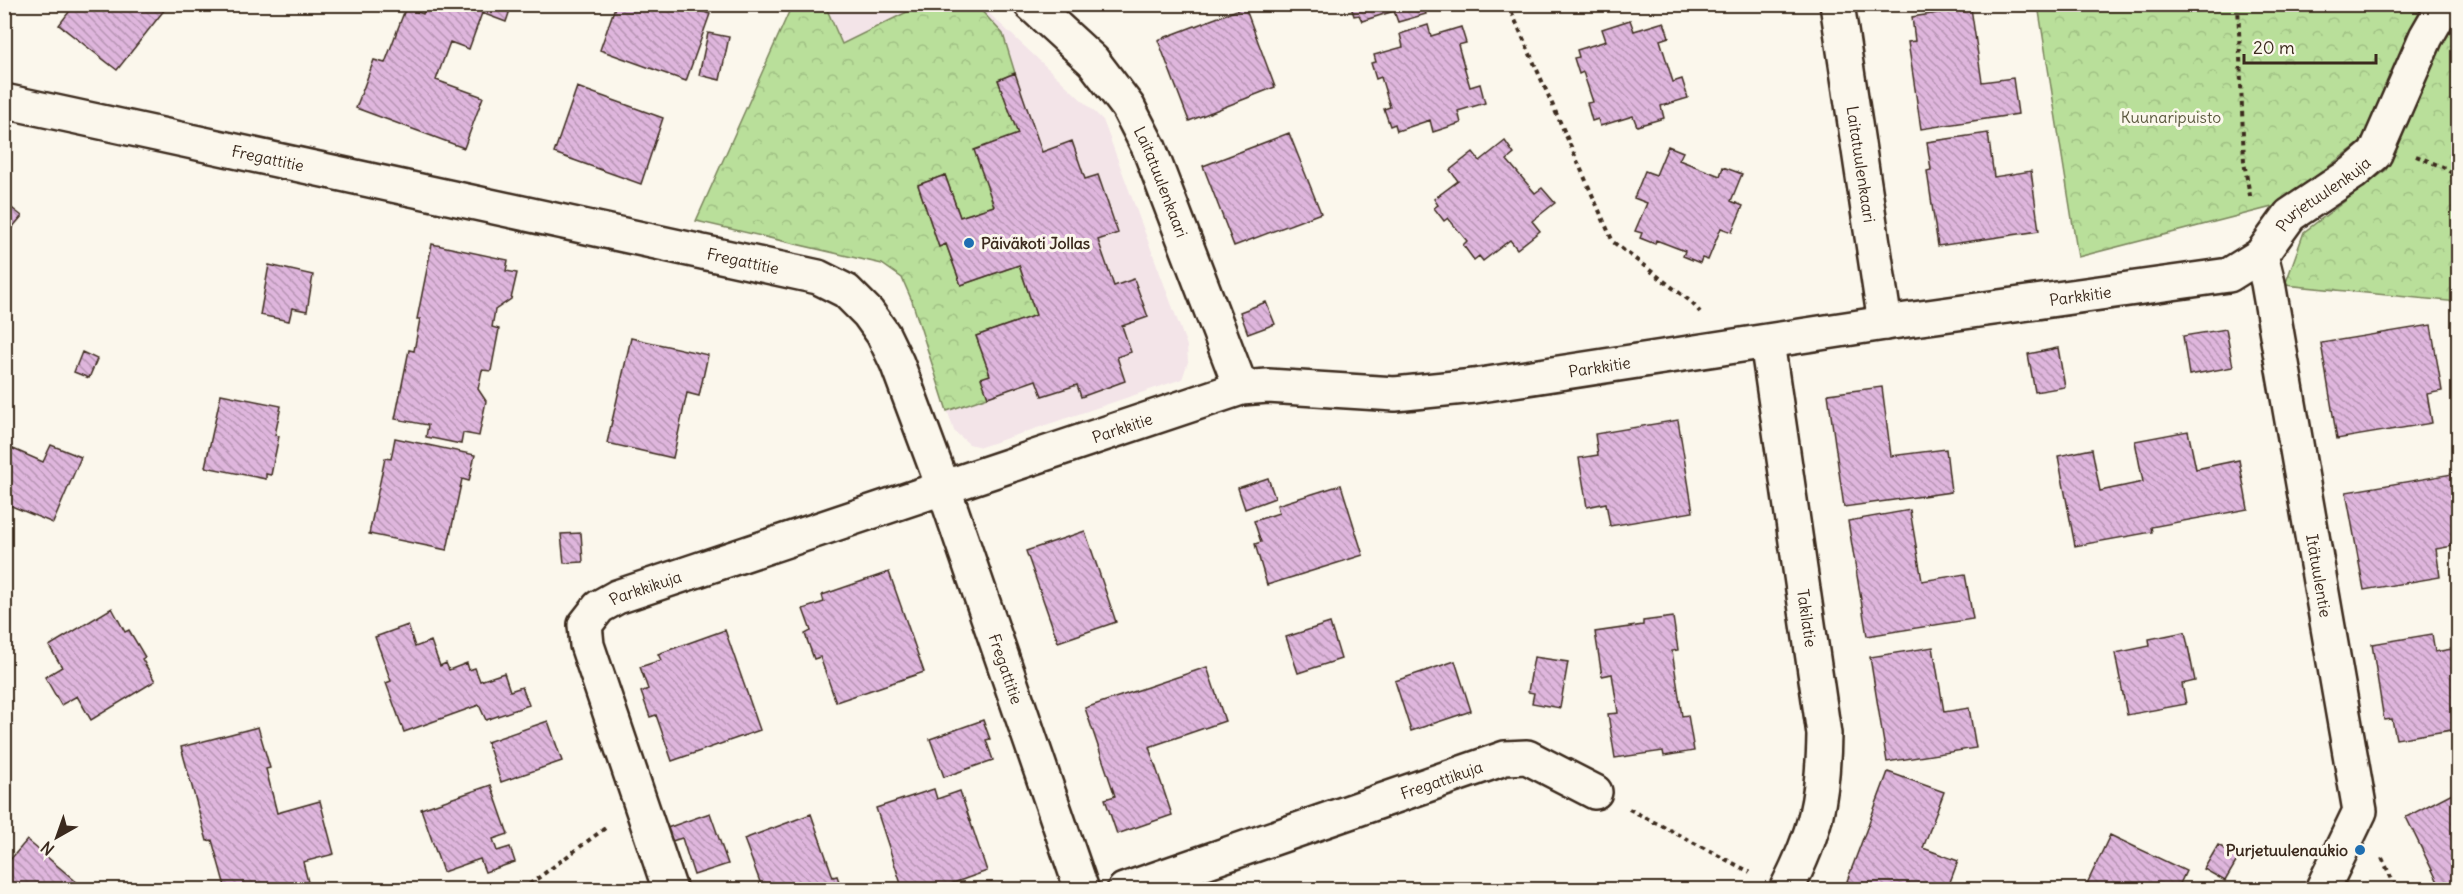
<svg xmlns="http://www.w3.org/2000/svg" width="2463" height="894" font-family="Delius,sans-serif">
<defs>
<pattern id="forest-crowns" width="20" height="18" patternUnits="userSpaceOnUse" patternTransform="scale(1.5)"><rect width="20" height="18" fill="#b9df9a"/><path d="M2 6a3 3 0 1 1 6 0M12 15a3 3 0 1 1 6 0" fill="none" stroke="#a0c084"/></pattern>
<pattern id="building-back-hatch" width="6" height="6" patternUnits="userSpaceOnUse" patternTransform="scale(1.5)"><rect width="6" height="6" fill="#dfb6dd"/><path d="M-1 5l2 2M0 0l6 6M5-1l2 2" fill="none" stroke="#b694b3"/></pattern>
</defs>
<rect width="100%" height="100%" fill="#fbf7ec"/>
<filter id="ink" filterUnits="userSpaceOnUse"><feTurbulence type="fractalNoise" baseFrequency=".0167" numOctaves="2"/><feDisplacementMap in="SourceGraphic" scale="12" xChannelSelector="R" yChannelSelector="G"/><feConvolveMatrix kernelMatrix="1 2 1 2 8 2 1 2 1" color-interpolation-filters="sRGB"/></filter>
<g filter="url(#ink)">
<path fill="#f3e4e8" d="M792,5H980L1103,120L1187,346L1188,362L1182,379L981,447L969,444L954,431L912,301L902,278L882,264L696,221Z"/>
<path fill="url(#forest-crowns)" stroke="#7a845c" stroke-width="1.5" d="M792,5H825L842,44L921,5H976L1003,34L1015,73L998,80L1018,134L994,206L960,217L945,175L918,185L939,247L946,244L961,285L1019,265L1036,315L976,336L990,375L988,397L947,411L912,301L902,278L882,264L696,221Z
M2038,5H2423L2361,142L2276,206L2078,257Z
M2458,12V302L2285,285L2304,232L2386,170L2441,43Z"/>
<path fill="url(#building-back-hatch)" stroke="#3b2a1e" stroke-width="1.5" d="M75,4H169L117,70L59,25Z
M426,4H512L506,22L482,13L469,49L450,42L436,80L483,97L464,148L356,108L374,60L385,63L406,7L423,14Z
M616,4H682L710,14L686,81L600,50Z
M1350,4H1423L1426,14L1398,22L1394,11L1362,21L1359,15L1354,16Z
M1245,7L1275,87L1189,121L1158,40Z
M1971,8L1982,82L2013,78L2018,114L1921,129L1908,42L1915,41L1912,17Z
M1630,20L1634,31L1664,22L1669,37L1660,40L1673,82L1682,79L1688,98L1661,106L1664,118L1637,126L1633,116L1600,126L1598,119L1592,121L1587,103L1593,102L1583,72L1579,74L1574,58L1579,57L1577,50L1606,41L1602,29Z
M1428,25L1431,36L1461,27L1466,43L1458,45L1470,87L1480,84L1485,103L1458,111L1461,123L1433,132L1430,120L1397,131L1395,124L1390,126L1384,109L1390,107L1381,77L1376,79L1371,63L1376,62L1374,55L1403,47L1400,34Z
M708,33L729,37L720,80L699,75Z
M1015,73L1042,152L1072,141L1085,179L1098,175L1118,233L1098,240L1114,286L1134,279L1148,317L1122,326L1131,352L1117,357L1125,381L1081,397L1077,385L1042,396L1036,380L988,397L981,378L990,375L976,336L1036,315L1019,265L961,285L946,244L939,247L918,185L945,175L960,217L994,206L974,150L1018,134L998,80Z
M577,87L663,118L641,184L554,153Z
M1289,133L1321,213L1234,246L1203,166Z
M1988,133L1994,177L2031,171L2039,231L1938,246L1927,171L1931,170L1927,142Z
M1505,141L1514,154L1507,160L1535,193L1542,188L1555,203L1532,221L1540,231L1517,249L1510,240L1483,261L1479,256L1474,260L1463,245L1467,241L1448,218L1444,221L1434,208L1438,205L1434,199L1458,181L1450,170L1473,152L1480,161Z
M1668,146L1683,152L1679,160L1720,176L1723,167L1742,174L1731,201L1743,206L1732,232L1721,228L1708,260L1702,258L1700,263L1683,256L1685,251L1656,240L1655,244L1640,238L1642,233L1635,231L1647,203L1634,198L1645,171L1656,175Z
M4,202L22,216L11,229L4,224Z
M432,244L508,260L506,271L517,273L511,299L495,310L492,327L499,329L491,371L482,370L478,389L486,401L479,436L463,433L461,444L426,437L428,425L395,419L409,350L414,351L420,319H417Z
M269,265L313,275L307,311L292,308L289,321L260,315Z
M1266,302L1275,324L1248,334L1240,312Z
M2431,325L2442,391L2427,394L2432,423L2337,439L2321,343Z
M2226,329L2233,367L2189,375L2183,336Z
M631,338L708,355L699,396L687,393L673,458L607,443Z
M2058,348L2065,387L2035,392L2028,354Z
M82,352L97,359L89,378L74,372Z
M1882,387L1891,456L1946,449L1951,492L1844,507L1828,394Z
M221,394L281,406L275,435L279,436L271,475L266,474V479L205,467Z
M1678,420L1693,512L1610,526L1606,503L1587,507L1579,458L1598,455L1595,434Z
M2188,431L2196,469L2239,460L2248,509L2151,527L2152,532L2075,546L2058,456L2092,449L2100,491L2143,482L2135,441Z
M395,438L475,455L469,481L462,479L447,550L369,534L385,458L391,459Z
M4,445L43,462L51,445L81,457L53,523L4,503Z
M2452,474L2458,508V545L2436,549L2440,577L2364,590L2346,492Z
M1268,478L1275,498L1245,509L1238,488Z
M1341,485L1363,555L1267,585L1255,544L1261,542L1254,521L1279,513L1277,505Z
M1910,510L1922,581L1965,574L1973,619L1867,636L1848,521Z
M1085,531L1116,622L1058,642L1026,551Z
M581,533L583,562L564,563L561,534Z
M889,572L924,672L836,702L820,657L814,659L805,634L811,631L803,609L824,602L822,595Z
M112,608L125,632L129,630L145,657L142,659L155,681L91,720L77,696L61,705L45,677L62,667L49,646Z
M1673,617L1678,650L1672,651L1682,716L1688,715L1694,751L1664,756L1663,751L1615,758L1608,714L1618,713L1612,674L1602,676L1595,632L1643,625V621Z
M1330,623L1341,659L1298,673L1286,637Z
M408,625L415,647L431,641L440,666L446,663L449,670L467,663L469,670L475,668L480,681L504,673L510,691L522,687L529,705L486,720L479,705L404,732L386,683L391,681L375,637Z
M725,630L760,730L672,761L656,715L650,717L641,692L648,689L640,667L661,660L658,654Z
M2185,632L2195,681L2182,684L2186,704L2127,715L2115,653L2150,646L2149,639Z
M2432,634L2435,652L2458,648V691H2455L2458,729L2396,739L2392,719L2384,720L2372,644Z
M1933,647L1944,712L1969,708L1976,748L1887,762L1870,657Z
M1534,657L1568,662L1560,708L1532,703L1534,693L1528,692Z
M1455,661L1471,711L1411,731L1395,681Z
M1207,667L1225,721L1149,747L1172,815L1117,834L1105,799L1115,796L1085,708Z
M983,720L990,739L986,740L993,760L944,777L930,739Z
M548,721L562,761L501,782L487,742Z
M258,727L270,768L266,769L277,813L320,801L334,854L303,862L310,890H226L212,840L207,841L181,747Z
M1888,772L1944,792L1923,848L1958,861L1947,890H1869L1847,881Z
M491,785L508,834L493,839L497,851L510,847L515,862L485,872L480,859L443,872L421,809Z
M934,789L937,799L960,791L987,871L934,890H903L876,808Z
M2458,790V890H2442L2406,817Z
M710,813L728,864L694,875L682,838L672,841L667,828Z
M811,814L833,877L837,876L842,890H763L744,839Z
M2110,835L2186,871L2177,890H2084Z
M27,840L80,885L77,890H4V867Z
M2218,845L2239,857L2225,881L2204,869Z"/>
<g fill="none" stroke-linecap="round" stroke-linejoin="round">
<g stroke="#3b2a1e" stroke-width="38">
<g id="street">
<path id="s1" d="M1031,4L1093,61L1128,107L1149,148L1241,388"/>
<path id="s2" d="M1837,4L1885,323"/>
<path id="s3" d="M4,101L818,277L846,291L868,313L883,334L897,363L944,489L1082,890"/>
<path id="s4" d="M2261,255L2268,283L2360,811L2322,890"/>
<path id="s5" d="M670,890L587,645L585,625L599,607L617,597L1241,388L1268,386L1395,394L1474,386L1885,323L2229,275L2261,255L2290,215L2353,173L2375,154L2426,37L2445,4"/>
<path id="s6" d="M1124,890L1505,758L1527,757L1595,792"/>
</g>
</g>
<g stroke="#3b2a1e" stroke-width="38">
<g id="secondary">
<path id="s7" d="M1767,342L1824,734C1823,799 1816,832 1786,890"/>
</g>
</g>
<path stroke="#3b2a1e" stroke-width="4" stroke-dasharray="4.5 4.5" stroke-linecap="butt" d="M1508,4L1613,242L1690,301L1700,312
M2238,4L2244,162L2251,201
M2416,156L2443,167L2458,177
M1629,809L1750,872
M2382,858L2397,890
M522,890L608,826"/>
<use href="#street" stroke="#fbf7ec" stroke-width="33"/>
<use href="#secondary" stroke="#fbf7ec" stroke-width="33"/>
</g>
</g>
<g fill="#1f6fb2" stroke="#fbf7ec" stroke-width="2">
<circle cx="969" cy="243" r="6"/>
<circle cx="2360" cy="850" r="6"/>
</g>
<g text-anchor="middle" stroke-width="6" stroke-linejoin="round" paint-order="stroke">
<g font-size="16" fill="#5a573d" stroke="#fbf7ec">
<text x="2171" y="123">Kuunaripuisto</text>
</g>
<g font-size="16" fill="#3b2a1e" stroke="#fbf7ec">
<text dy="6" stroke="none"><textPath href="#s3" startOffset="270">Fregattitie</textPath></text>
<text dy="6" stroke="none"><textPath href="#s2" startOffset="162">Laitatuulenkaari</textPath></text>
<text dy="6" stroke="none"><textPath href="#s1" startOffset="224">Laitatuulenkaari</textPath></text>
<text dy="6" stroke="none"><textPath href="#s5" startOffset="2103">Purjetuulenkuja</textPath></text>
<text dy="6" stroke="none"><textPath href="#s3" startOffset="756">Fregattitie</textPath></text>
<text dy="6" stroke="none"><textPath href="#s5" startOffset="1827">Parkkitie</textPath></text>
<text dy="6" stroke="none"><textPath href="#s5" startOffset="1341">Parkkitie</textPath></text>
<text dy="6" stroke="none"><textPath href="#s5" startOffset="855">Parkkitie</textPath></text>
<text dy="6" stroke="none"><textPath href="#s4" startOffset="326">Itätuulentie</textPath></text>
<text dy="6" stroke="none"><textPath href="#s5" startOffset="352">Parkkikuja</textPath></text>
<text dy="6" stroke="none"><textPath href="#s7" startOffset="279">Takilatie</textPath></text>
<text dy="6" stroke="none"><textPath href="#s3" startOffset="1278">Fregattitie</textPath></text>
<text dy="6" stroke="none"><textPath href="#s6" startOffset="336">Fregattikuja</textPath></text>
</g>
<g font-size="16" font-weight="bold" fill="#3b2a1e" stroke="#fbf7ec" text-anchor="start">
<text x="981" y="249">Päiväkoti Jollas</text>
<text x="2348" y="856" text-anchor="end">Purjetuulenaukio</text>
</g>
</g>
<rect width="2463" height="894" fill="none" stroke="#fbf7ec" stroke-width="24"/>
<rect x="12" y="12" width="2439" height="870" fill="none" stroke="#3b2a1e" stroke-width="2" filter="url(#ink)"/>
<g transform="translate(57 837) rotate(220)" stroke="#fbf7ec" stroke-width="4.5" paint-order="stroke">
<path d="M0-4.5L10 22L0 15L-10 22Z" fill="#3b2a1e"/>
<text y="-9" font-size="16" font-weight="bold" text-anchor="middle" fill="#3b2a1e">N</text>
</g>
<path d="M2244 54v9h132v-9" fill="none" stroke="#3b2a1e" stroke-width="3"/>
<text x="2253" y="54" font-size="18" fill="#3b2a1e" stroke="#fbf7ec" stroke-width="4.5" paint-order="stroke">20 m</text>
</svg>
